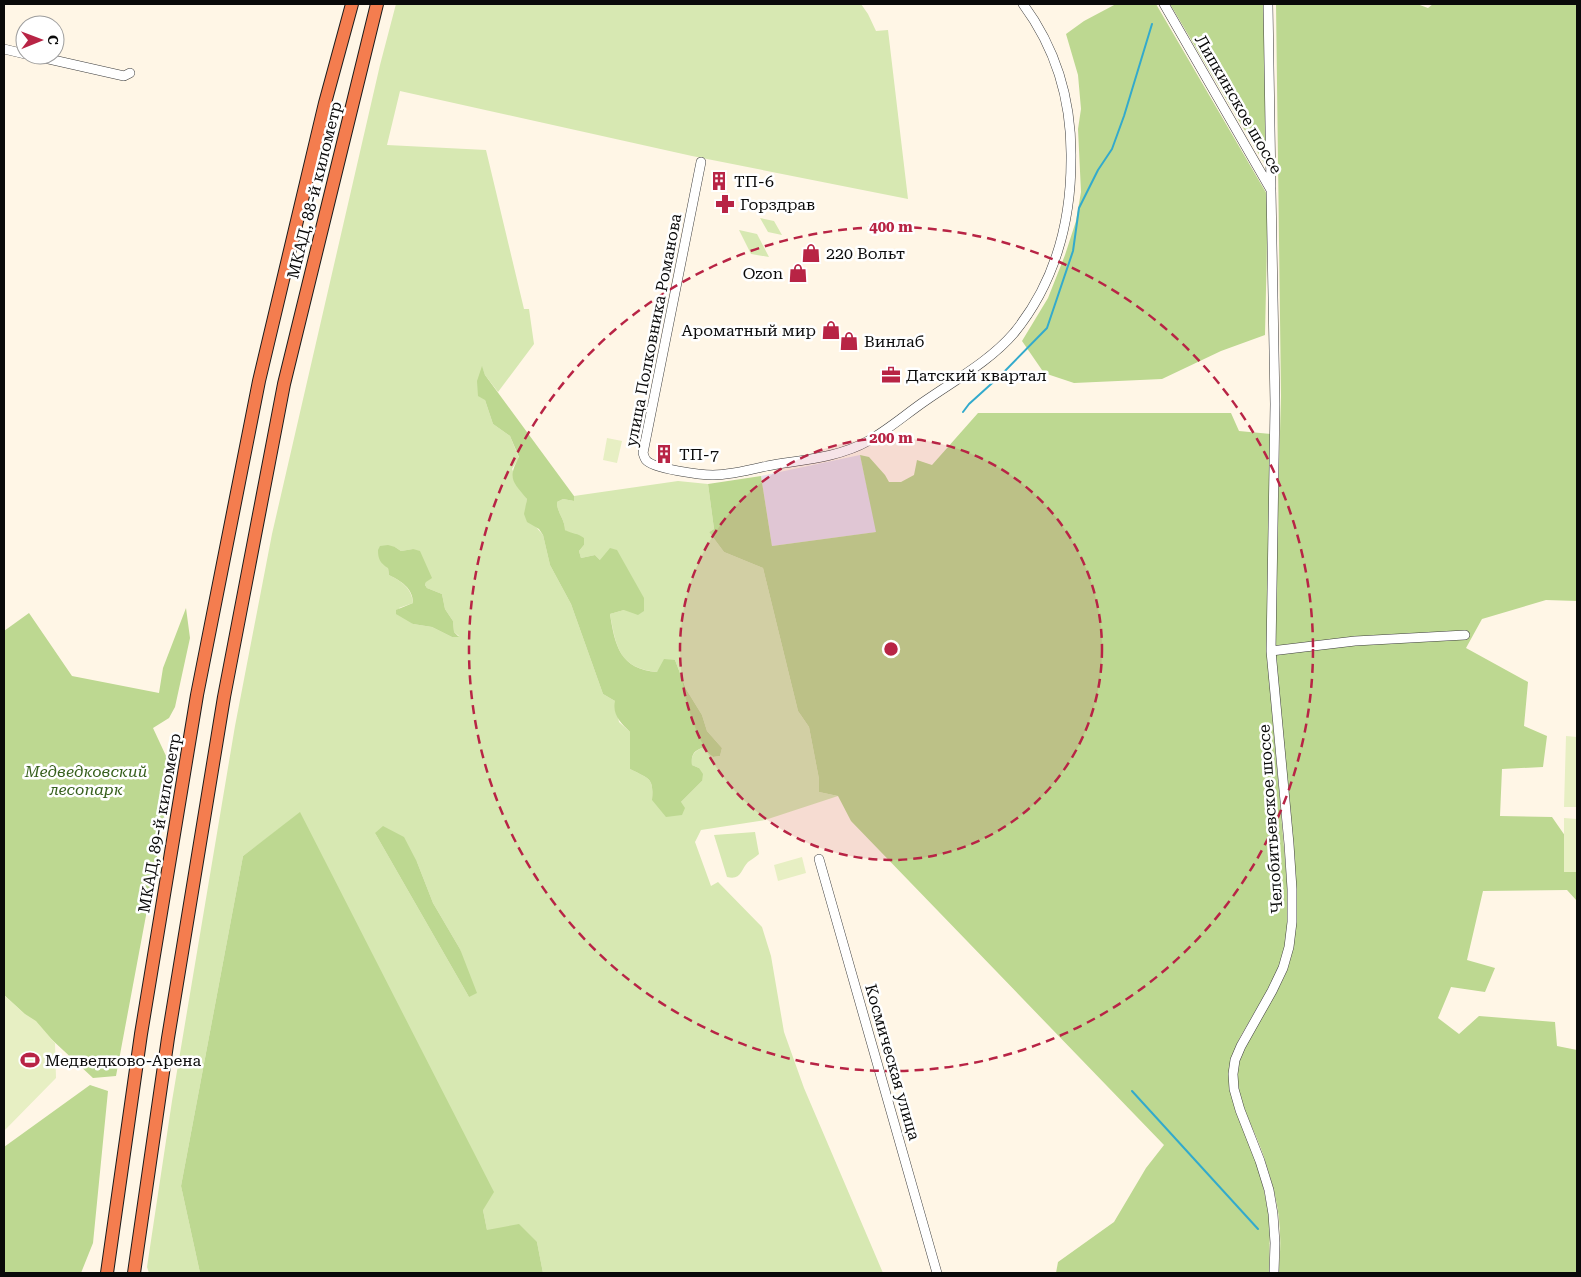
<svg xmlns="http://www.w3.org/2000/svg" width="1581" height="1277" font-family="'Roboto Serif',serif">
<rect width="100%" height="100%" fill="#fff6e6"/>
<path fill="#e6dde9" d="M860,455L877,532L772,546L761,476Z"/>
<path fill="#d7e8b2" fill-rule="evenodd" d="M396,4H861L868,14L876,31L888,30L908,199L692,156L400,91L387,145L486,150L524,309H529L534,344L498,392L485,375L482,367L485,400L493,424L510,436L519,458L512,469L527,499L525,514L543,535L550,565L571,604L603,694L615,701L619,722L630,732V769C649,779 654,777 652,800L681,802L702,781L699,768L692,765C691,756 693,752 702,748L713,757L720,756L722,748L707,731L702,715L686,689L675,660L657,672C619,668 616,647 610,614L624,610L600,560L595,555L581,558L579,551L584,545L565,530C565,519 557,513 557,502L563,499L574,501V496L678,481L708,484L714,529L709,532L724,552L763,568L798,711L809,727L819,779V792L838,796L765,820L701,830L695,842L711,886L718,882L762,927L771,956L784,1032L804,1088L883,1273H543L537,1242L487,1230L483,1210L300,813L243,856L181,1186L200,1273H149L147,1267L172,1101L235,726L272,534L380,65ZM395,547L401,551L413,549L426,582L425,585L427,588L442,594L445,609L453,621L454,632L459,636L452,637L432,627L413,624L399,608L413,603C412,588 401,581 389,575L388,568ZM375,833L417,862L433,903L460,949L469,997Z
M760,218L774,221L782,235L768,232Z
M739,230L757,234L769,257L751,254Z
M755,832L759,854C756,857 752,859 748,862C741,869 741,881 727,877L714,835Z"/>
<path fill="#bdd891" d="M1116,4H1156L1268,196L1265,335L1221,351L1162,379L1074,383L1044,373L1022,341L1048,298L1065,255L1076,221L1081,192L1078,129L1081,109L1078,75L1066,34L1084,21Z
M1170,4H1267L1268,157L1264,163Z
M1276,4H1417L1428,8L1433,4H1577V601L1546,600L1482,619L1466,648L1528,682L1524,726L1547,736L1543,767L1502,769L1500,816L1552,817L1577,853V901L1567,890L1483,891L1467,960L1495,968L1485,992L1451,987L1438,1018L1459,1034L1479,1016L1555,1022L1557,1046L1577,1050V1273H1279C1279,1261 1281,1248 1280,1235C1280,1209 1272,1182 1264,1157C1256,1131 1236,1100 1237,1074C1238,1040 1277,1000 1288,967C1295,946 1296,922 1297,900L1274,647L1281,396Z
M482,366L485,375L574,496V501L563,499L557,502C557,513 565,519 565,530C572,534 578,533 584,538V545L579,551L581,558L595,555L600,560L610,548L617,550L644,598V611L638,615L624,610L610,614C615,646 620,669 657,672L664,659L675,660L686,689L702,715L707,731L722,748L720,756L713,757L702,748C693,751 691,756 692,765L699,768L703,774L702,781L681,802L685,808L682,815L666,817L652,800C654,777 649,779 630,769V732C621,723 612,715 615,701L603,694L571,604L550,565L543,535L539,529L527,522L524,514L527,499C513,482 507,479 519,457L510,436L493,424L485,400L478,396L477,381Z
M978,413H1231L1239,431L1271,434L1267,653L1288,893L1287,940L1278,972L1239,1039L1232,1061L1230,1081L1260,1172L1270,1220L1269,1273H1056L1058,1262L1114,1222L1146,1168L1164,1145L851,821L838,796L819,792V779L809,727L798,711L763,568L724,552L709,532L714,529L708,484L761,476L772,546L876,532L860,455L869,457L885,475L889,482H901L914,475L917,460L932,465Z
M388,545L395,547L401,551L413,549L420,551L432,578L426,582L425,585L427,588L442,594L445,609L453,621L454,632L459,637H452L432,627L413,624L396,614V610L413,603C413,588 401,581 389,575L388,568C380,563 378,559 378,550L380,546Z
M186,608L190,638L175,707L169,718L153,728L173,771L116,1076L93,1078L4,995V631L29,613L72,676L159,693L163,668Z
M300,812L494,1192L483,1210L487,1230L519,1224L537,1242L543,1273H200L181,1186L243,856Z
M383,826L404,837L417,862L433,903L460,949L477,993L469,997L375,833Z
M90,1085L108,1091L93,1243L81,1273H4V1147Z"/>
<path fill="#e7efc3" d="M607,438L622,441L617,463L603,460Z
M1566,736L1577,737V807H1564Z
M1564,818L1577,819V872H1564Z
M802,857L806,873L778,881L774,865Z
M4,995L25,1014L36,1021L55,1043L56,1078L4,1131Z"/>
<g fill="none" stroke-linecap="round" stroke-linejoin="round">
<path stroke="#3ac" stroke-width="2" d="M963,412L969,404L1000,376L1047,328L1073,251L1079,208L1098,170L1112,149L1124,116L1152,24
M1132,1091L1258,1229"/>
<g stroke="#3d3d3d" stroke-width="10">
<path id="minor" d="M1164,4L1271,190L1275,404L1271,651L1289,844L1292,889V922L1289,947L1283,968L1272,991L1241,1046L1235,1060L1233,1074L1234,1089L1240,1110L1260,1161L1269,1190L1273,1214L1275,1243L1274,1273
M1268,4L1271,187
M4,49L25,54
M31,55L124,76L130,73
M701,162L643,453C644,456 645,459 646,460C653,469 702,475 713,475C731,475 750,470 767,466C800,460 838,458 868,441C888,430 906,414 925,401C955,380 990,361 1014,333C1054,284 1071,223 1071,160C1072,104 1057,50 1023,4
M1271,651L1355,641L1465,635
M819,859L937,1273"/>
</g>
<g stroke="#1b1b1b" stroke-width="14">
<path id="highway" d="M107,1273L141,1034L197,695L259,381L325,103L352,4
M134,1273L168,1038L224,697L284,384L377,4"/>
</g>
<use href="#minor" stroke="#fff" stroke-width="9"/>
<use href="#highway" stroke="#f47d4f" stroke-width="12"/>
</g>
<circle cx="891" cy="649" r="211" fill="#b82445" fill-opacity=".12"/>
<g fill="none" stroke="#b82445" stroke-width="2.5" stroke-dasharray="9 6">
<circle cx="891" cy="649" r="211"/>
<circle cx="891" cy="649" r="422"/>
</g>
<defs>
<g id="building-bare" transform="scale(1.5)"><path d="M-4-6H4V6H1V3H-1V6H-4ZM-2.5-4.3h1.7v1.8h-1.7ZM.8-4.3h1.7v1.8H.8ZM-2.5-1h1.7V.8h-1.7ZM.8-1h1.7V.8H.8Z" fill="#b82445" stroke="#fff" stroke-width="2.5" paint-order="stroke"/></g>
<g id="pharmacy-bare" transform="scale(1.5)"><path d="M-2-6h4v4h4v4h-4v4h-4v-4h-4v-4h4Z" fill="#b82445" stroke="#fff" stroke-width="2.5" paint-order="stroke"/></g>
<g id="shop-bare" transform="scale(1.5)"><path d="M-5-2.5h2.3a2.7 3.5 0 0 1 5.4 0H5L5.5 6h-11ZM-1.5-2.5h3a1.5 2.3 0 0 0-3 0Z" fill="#b82445" stroke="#fff" stroke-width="2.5" paint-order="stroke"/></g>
<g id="office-bare" transform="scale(1.5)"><path d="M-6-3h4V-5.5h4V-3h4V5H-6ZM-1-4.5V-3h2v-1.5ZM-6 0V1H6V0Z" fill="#b82445" stroke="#fff" stroke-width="2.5" paint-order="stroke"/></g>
<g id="stadium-bare" transform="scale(1.5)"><path d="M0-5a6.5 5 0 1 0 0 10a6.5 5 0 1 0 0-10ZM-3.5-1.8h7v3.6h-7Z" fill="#b82445" stroke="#fff" stroke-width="2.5" paint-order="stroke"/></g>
</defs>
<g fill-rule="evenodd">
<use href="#building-bare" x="719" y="181"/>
<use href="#pharmacy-bare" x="725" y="204"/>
<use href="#shop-bare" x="811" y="253"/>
<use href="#shop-bare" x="798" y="273"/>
<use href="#shop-bare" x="831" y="330"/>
<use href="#shop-bare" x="849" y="341"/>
<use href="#office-bare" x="891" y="375"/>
<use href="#building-bare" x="664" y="454"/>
<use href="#stadium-bare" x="30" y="1060"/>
</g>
<g text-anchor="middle" stroke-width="5" stroke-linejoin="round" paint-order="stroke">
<g font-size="16" fill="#0a0a0a" stroke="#fff">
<text transform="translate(1239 104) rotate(60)" y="6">Липкинское шоссе</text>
<text transform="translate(314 190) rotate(-76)" y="6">МКАД, 88-й километр</text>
<text transform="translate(653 330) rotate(-79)" y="6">улица Полковника Романова</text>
<text transform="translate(1270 819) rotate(-94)" y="6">Челобитьевское шоссе</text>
<text transform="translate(159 823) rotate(-80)" y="6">МКАД, 89-й километр</text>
<text transform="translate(893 1062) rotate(74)" y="6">Космическая улица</text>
</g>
<g font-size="16" fill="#0a0a0a" stroke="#fff" text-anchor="start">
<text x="734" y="187">ТП-6</text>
<text x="740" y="210">Горздрав</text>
<text x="826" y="259">220 Вольт</text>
<text x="783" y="279" text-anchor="end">Ozon</text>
<text x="816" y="336" text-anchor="end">Ароматный мир</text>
<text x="864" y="347">Винлаб</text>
<text x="906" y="381">Датский квартал</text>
<text x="679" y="460">ТП-7</text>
<text x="45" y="1066">Медведково-Арена</text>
</g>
<g font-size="16" font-style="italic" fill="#365f1c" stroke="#fff">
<text x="86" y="777">Медведковский<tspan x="86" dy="18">лесопарк</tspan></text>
</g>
</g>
<circle cx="891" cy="649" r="8" fill="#b82445" stroke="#fff" stroke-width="2.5"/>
<g font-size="15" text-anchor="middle" font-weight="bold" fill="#b82445" stroke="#fff" stroke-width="5" stroke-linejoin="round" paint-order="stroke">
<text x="891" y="232">400 m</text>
<text x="891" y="443">200 m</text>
</g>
<rect width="1581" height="1277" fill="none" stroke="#0a0a0a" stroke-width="10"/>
<g transform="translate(40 40) rotate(89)"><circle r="24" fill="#ffffff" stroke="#9d9d9d"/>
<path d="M0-4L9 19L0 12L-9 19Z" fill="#b82445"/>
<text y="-8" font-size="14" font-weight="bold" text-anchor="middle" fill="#0a0a0a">С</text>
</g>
</svg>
